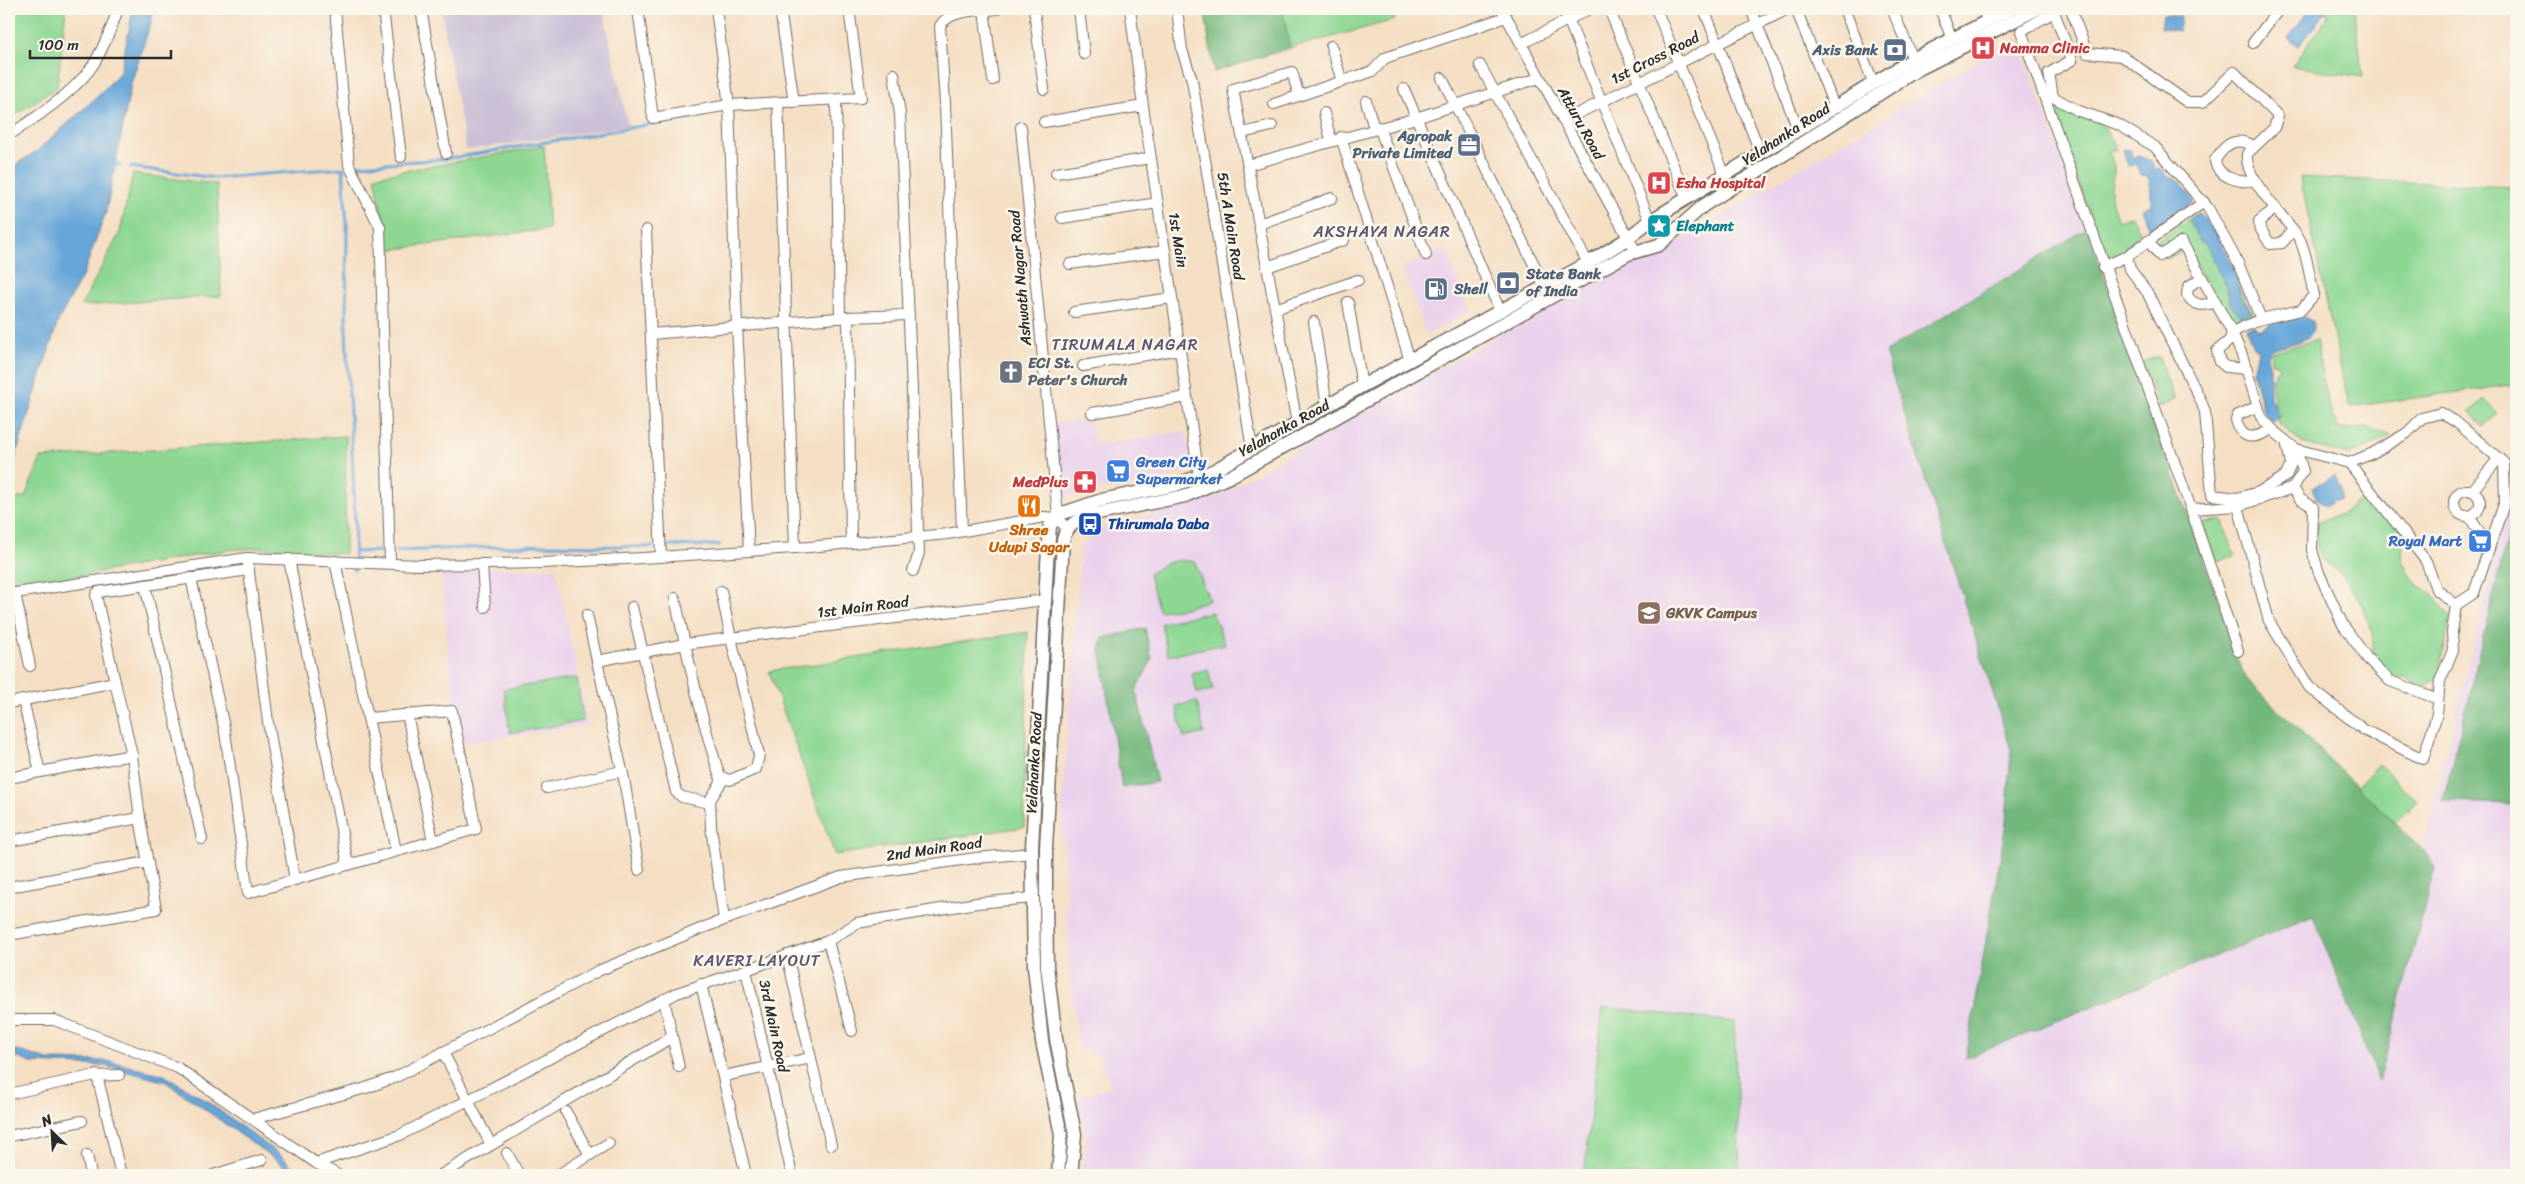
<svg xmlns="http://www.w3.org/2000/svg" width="2525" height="1184" viewBox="0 0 2525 1184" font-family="Sriracha,sans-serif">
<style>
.built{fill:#ead1ec}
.industrial{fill:#cabfd6}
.green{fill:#8dd793;stroke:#5c815f}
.forest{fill:#72b87d;stroke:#4e7254}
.water{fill:#65a5d8;stroke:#486882}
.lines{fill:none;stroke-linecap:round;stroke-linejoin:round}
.stream{stroke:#65a5d8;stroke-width:3}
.minor-casing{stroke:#726a61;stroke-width:12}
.major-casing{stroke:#726a61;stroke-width:15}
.minor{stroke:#fff;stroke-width:10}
.major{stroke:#fff;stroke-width:12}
.labels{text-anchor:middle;stroke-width:5;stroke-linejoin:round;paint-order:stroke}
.health-label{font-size:15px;font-weight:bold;fill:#be3a42;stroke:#fbf7ec;text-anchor:start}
.service-label{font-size:15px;font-weight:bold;fill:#4e5e75;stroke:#fbf7ec;text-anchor:end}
.street-label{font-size:15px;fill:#2b2b2b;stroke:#fbf7ec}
.culture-label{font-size:15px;font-weight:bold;fill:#0d838f;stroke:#fbf7ec;text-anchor:start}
.worship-label{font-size:15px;font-weight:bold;fill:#5b616d;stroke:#fbf7ec;text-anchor:start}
.shop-label{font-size:15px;font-weight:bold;fill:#366cbe;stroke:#fbf7ec;text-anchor:start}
.transit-label{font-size:15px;font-weight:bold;fill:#164399;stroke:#fbf7ec;text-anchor:start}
.food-label{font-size:15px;font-weight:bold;fill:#c56008;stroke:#fbf7ec}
.education-label{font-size:15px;font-weight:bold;fill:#785e54;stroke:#fbf7ec;text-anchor:start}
.neighbourhood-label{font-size:16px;letter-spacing:1px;fill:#5c5570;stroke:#fbf7ec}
</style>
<rect width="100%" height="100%" fill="#fbf7ec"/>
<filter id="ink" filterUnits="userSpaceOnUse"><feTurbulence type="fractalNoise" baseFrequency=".02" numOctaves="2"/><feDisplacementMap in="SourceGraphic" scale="10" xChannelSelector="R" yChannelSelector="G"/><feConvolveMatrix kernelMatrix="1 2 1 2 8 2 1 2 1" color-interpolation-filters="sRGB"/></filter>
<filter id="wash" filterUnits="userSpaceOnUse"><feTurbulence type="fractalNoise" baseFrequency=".0096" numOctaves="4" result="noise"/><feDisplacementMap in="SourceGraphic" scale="20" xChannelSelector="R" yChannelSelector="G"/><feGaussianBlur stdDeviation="1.12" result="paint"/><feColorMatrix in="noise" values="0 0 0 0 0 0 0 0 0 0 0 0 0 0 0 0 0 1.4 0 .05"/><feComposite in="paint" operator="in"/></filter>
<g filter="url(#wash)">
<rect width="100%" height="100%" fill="#f5dfc4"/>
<g class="built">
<path d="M2017,38L2100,263L2245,678L2422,850L2516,474V1175H1081L1087,1148L1077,1097L1111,1087L1102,1059L1079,1048L1071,991L1062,812L1081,548L1095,531L1218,496L1624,263L1658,254Z"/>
<path d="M1445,250L1470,311L1426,335L1403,267Z"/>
<path d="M1090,419L1095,446L1185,431L1192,470L1160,480L1061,496L1053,424Z"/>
<path d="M556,568L588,725L463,743L452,688L441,569Z"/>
</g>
<path class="industrial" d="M441,9H603L628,126L466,150Z"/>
<g class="green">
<path d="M9,9H66L57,87L9,119Z"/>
<path d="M1282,9H1390L1395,20L1290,48Z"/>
<path d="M2326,9H2354L2363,77L2292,66L2328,16Z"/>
<path d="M2048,101L2100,121L2118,150L2109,152C2119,174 2112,170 2111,190C2110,200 2115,211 2118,221L2132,216L2140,232L2131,245L2107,259Z"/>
<path d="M544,146L549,229L388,250L375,176Z"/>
<path d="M133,174L217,184L221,296L81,306L120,232Z"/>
<path d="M2300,177L2516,187V384L2349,407Z"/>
<path d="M2198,213L2255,317L2233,325L2186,249L2166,259L2154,242Z"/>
<path d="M2316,340L2324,388L2337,429L2368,428L2391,436L2349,455L2302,443L2278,423L2275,415L2272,379L2279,366L2271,362V352Z"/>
<path d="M2158,356L2175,400L2159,407L2142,362Z"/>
<path d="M2484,399L2498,413L2484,426L2470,412Z"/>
<path d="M346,436L345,554L258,548L227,550L9,588V500L25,497L41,458Z"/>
<path d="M2365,493L2400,526L2403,541L2402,562L2418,586L2435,596L2450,618L2443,656L2435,681L2425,686L2414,685L2406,678H2399L2384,670L2373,657V632L2358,598L2340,573L2323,561L2318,550L2315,531L2317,522C2339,517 2351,510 2365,493Z"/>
<path d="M2222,520L2235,556L2217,561L2202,523Z"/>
<path d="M1180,560L1195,562L1209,600L1185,608L1159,611L1149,574L1166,563Z"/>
<path d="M1212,612L1225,644L1168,656L1161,623Z"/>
<path d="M1028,632L1024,827L835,855L769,671Z"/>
<path d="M1208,669L1213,690L1197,693L1192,673Z"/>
<path d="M577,678L583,721L510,733L504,689Z"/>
<path d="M1197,701L1204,733L1184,738L1176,706Z"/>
<path d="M2379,764L2417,801L2395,823L2357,787Z"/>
<path d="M1603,1007L1734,1022L1740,1175H1584Z"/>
</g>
<g class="forest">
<path d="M1204,9H1282L1290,48L1214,72Z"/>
<path d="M2087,228L2245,678L2423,850L2435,867L2379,1081L2313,916L1966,1058L2006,823L2011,750L1885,352Z"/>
<path d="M2516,501V804L2443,802Z"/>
<path d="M1145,628L1152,660L1136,690L1157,782L1122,788L1100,649L1103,638Z"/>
</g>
<g class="water">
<path d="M155,9L131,84L106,212L83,275L58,321L9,477V169L38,150L98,96L120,72L133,10Z"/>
<path d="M2310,9L2326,11L2299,46L2288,38Z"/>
<path d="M2163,14L2181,17L2179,31L2161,28Z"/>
<path d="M2123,149L2131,150V157L2138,156L2152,161L2154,170L2159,168L2165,172L2167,177C2178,177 2190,191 2193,202L2190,205L2150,230L2142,209L2152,205C2149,194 2153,186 2147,176L2141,175L2137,164L2128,166Z"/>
<path d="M2199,213L2215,229L2237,275L2240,295L2252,312L2241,316L2230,304L2227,289L2206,244L2199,241L2189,219Z"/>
<path d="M2298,316L2312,321C2319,345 2285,342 2270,350L2267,357L2270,367V397L2277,414L2280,416L2272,422L2263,411L2253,373L2258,350L2253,347L2246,328L2253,325L2259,330L2274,321H2288Z"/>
<path d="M2335,476L2341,490V499L2333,500L2327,506L2317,499L2312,488Z"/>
<path d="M9,1048L48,1060L108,1061L164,1075L204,1099L283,1157L300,1175H291L279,1162L166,1082L105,1066L31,1063L9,1054Z"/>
</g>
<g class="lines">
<g class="stream">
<path d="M115,165H120"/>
<path d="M358,165L446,159L700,116"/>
<path d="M130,167L216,178L343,168L347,226L346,330L355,517L354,571"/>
<path d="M666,546L720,545"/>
<path d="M396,551L544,545L652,547"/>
<path d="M354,552L382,551"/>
</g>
</g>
</g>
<g filter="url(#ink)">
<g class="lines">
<defs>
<g id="minor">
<path d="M335,9L349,165L380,227L390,563"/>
<path d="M383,9L401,157"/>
<path d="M421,9L446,153"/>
<path d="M638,9L653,118L729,105L861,98L849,9"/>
<path d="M716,9L729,105L737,326L749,551"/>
<path d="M780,9L794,102"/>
<path d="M1034,9L1044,89"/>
<path d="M1079,9L1084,54"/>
<path d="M1130,9L1143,106L1199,476"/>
<path d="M1177,9L1182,50L1192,80L1252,449"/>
<path d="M1502,9L1635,250"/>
<path d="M1564,9L1650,221"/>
<path d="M1609,9L1687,199"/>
<path d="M1656,9L1725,175"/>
<path d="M1704,9L1760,152"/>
<path d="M1751,9L1798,129"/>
<path d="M1796,9L1834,106"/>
<path d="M1844,9L1873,82"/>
<path d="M1892,9L1913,59"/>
<path d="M1940,9L1952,39"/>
<path d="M1982,9L1988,20"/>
<path d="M2053,9L2072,60L2049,73L2053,97L2079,111L2119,125L2155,147L2208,208L2238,263L2261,319L2301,310L2314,295C2310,279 2307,252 2299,238C2285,216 2244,180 2247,154L2274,128L2278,116L2234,72L2203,102H2187L2122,56L2087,53L2071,9"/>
<path d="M984,10L993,80"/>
<path d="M2054,12L2021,31L2191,509L2238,651"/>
<path d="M2253,43L2279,9"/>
<path d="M1521,44L1589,9"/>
<path d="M1331,46L1342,81"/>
<path d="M1480,65L1588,263"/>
<path d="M894,74L900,114L919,553L913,571"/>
<path d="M1442,78L1545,287"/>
<path d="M1404,89L1500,311"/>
<path d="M836,100L840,318"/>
<path d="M1366,101L1374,128"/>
<path d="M778,103L795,548"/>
<path d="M1274,104L1373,71L1385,58L1506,17"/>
<path d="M1324,113L1331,140"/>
<path d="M1563,121L1788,9"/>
<path d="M1044,122L1143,106"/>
<path d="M1021,127L1058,516"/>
<path d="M1379,127L1426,255"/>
<path d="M1242,133L1272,126"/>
<path d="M9,135C36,118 78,90 95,62C104,46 112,27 118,9"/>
<path d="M1341,137L1410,361"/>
<path d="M2254,146C2236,136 2226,143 2215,160C2216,176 2242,186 2255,179"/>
<path d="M1248,165L1416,118L1539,78"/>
<path d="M1056,173L1151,158"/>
<path d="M2276,208L2259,221L2260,228L2270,244L2282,243L2293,230"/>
<path d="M1062,218L1158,203"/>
<path d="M1259,224L1332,198"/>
<path d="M646,230L661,557"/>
<path d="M2148,241L2160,256L2182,242L2232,332L2242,355L2261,417L2276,433L2296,449L2303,471L2293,488L2238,506L2191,509"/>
<path d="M2127,256L2130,269L2147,292L2201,401L2205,412L2212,495L2237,498L2259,492L2286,476L2291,464L2286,441"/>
<path d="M1070,264L1165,251"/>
<path d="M1267,267L1344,240"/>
<path d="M2103,267L2127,256L2204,202"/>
<path d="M2202,277L2188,287L2187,295C2194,307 2204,306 2216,302"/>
<path d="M1348,302L1362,386"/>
<path d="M1275,309L1358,280"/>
<path d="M1074,312L1172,298"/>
<path d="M848,317L851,543"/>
<path d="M1314,322L1327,406"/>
<path d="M2232,332L2230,340L2217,351L2220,362L2226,367L2247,369"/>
<path d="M2232,332L2261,319"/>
<path d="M651,334L848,317L909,315"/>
<path d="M1083,366L1180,349"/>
<path d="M2258,406L2238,415L2236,420C2242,442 2255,439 2272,429"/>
<path d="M1092,413L1187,397"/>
<path d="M1297,423L1233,89L1292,72L1299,96"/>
<path d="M2349,463L2426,561L2436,589L2456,605"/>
<path d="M2293,488L2300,499L2313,507L2312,550L2319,573L2343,625L2367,658L2390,681L2438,699"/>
<circle cx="2467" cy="503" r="13"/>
<path d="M2472,491L2499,458"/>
<path d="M2238,506L2269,621L2309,687L2364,730L2423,759L2437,714L2440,681L2453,650L2452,632L2456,605L2474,593L2505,501L2504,463L2456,422L2441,413L2422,418L2407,433L2373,453L2349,463L2296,449"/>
<path d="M2469,516L2489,548"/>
<path d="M962,531L945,104L940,26C949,9 980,11 997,9"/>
<path d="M289,559L348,865"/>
<path d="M335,561L396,851"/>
<path d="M248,564L268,722L295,880"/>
<path d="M482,564L485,607"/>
<path d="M191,578L225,732L248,893L476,829L452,711L368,718"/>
<path d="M145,585L202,839"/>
<path d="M721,591L731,638L1045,600"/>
<path d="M15,593L30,666"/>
<path d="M9,594L247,558L419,565L542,563L643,558L809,547L947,534L1044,517L1055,518L1068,528"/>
<path d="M632,607L676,792L682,797L710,803"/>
<path d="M587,615L597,661L685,644L731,638L759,755L756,769L730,780L720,777C701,718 688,658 675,598"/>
<path d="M597,661L624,779L639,870"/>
<path d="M9,703L115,682L96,595L98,592L249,570"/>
<path d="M407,714L433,841"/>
<path d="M40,772L132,755L115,682"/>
<path d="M9,778L40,772L23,700"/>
<path d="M724,778L710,800L711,827L724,920"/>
<path d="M547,788L622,771"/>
<path d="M9,841L140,818L132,755"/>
<path d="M9,887L148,862"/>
<path d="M9,935L156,909L140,818"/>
<path d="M828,941L852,1031"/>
<path d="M787,955L831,1145"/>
<path d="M701,984L746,1175"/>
<path d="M664,999L679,1067"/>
<path d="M9,1020H54L178,1068L316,1163L338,1175"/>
<path d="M443,1052L491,1145"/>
<path d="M97,1075L121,1175"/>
<path d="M724,1076L811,1058"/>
<path d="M9,1094L91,1076L119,1075"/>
<path d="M566,1112L590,1155"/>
<path d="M253,1119L366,1088L396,1077L598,971L705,927L841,877L976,858L1032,853"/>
<path d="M9,1136L82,1121"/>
<path d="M507,1153L519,1175"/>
<path d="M87,1155L91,1175"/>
<path d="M316,1163L400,1135L677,993L746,970"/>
<path d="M213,1175L262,1160"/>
<path d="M441,1175L672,1037"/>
<path d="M558,1175L609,1143"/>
<path d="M792,1175L746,970L828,941L857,923L977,903L1033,898"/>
</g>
<g id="major">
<path d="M1058,1175L1061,1135L1042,1041L1034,966L1032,848L1047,564L1050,526L1055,518L1063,513L1102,500L1175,485L1213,471L1362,386L1588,263L1622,242L1650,221L1913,59L2011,9"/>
<path d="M1071,1175L1075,1134L1056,1039L1047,966L1046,898V848L1063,540C1067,524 1079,519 1093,515L1185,496L1231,476L1628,254L1659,245L1703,206L1917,70L2037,9"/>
</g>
</defs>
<use href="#minor" class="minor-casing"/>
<use href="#major" class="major-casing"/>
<use href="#minor" class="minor"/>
<use href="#major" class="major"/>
</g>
</g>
<defs>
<symbol id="hospital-square" viewBox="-11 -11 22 22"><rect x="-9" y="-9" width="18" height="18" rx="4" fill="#e0444e" stroke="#fbf7ec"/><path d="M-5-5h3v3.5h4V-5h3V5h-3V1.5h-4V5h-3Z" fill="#fff"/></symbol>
<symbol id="bank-square" viewBox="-11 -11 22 22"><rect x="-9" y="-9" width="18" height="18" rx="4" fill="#5c6f8a" stroke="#fbf7ec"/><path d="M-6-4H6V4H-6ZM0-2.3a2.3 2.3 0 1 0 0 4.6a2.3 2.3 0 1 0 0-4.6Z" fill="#fff"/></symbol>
<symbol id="office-square" viewBox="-11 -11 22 22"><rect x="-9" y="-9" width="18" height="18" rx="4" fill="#5c6f8a" stroke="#fbf7ec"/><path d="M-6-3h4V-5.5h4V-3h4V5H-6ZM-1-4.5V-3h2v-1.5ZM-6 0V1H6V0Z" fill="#fff"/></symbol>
<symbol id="sight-square" viewBox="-11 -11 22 22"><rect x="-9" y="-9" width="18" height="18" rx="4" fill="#0f9aa8" stroke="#fbf7ec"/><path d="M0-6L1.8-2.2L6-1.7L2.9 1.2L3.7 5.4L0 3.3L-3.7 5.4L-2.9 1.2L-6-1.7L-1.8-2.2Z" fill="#fff"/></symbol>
<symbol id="fuel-square" viewBox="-11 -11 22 22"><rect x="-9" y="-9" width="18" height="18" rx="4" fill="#5c6f8a" stroke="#fbf7ec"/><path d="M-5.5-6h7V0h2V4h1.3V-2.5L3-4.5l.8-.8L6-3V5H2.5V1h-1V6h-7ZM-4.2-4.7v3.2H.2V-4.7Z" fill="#fff"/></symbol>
<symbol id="church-square" viewBox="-11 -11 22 22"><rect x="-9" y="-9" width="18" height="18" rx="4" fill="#6b7280" stroke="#fbf7ec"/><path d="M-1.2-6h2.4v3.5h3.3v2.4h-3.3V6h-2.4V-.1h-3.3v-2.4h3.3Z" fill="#fff"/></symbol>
<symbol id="supermarket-square" viewBox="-11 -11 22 22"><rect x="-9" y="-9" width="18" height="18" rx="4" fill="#3f7fe0" stroke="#fbf7ec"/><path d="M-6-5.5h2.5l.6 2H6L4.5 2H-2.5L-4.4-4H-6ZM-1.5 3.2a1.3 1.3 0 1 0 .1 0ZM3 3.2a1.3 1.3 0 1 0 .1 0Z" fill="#fff"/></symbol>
<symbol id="pharmacy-square" viewBox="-11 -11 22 22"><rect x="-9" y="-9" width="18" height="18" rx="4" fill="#e0444e" stroke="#fbf7ec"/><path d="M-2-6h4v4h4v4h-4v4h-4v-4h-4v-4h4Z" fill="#fff"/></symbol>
<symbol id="restaurant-square" viewBox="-11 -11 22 22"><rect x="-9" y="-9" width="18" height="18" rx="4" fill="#e8710a" stroke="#fbf7ec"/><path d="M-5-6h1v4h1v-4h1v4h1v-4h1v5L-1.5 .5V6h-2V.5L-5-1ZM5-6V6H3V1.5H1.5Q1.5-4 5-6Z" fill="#fff"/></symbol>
<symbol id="bus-square" viewBox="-11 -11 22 22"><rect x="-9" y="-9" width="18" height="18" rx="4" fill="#1a4fb4" stroke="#fbf7ec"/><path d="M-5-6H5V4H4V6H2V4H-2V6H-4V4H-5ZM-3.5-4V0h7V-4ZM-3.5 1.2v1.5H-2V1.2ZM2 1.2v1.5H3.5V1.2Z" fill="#fff"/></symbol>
<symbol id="university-square" viewBox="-11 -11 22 22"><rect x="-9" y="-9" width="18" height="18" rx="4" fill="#8d6e63" stroke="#fbf7ec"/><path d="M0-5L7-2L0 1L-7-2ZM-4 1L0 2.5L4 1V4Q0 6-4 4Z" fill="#fff"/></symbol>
</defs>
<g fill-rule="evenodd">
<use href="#hospital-square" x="1969" y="34" width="28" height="28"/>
<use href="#bank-square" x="1881" y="36" width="28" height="28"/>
<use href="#office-square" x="1455" y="131" width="28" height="28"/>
<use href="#hospital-square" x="1645" y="169" width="28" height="28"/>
<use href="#sight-square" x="1645" y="212" width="28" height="28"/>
<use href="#bank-square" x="1494" y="269" width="28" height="28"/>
<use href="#fuel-square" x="1422" y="275" width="28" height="28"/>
<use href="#church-square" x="997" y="358" width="28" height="28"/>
<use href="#supermarket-square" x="1104" y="457" width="28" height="28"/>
<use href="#pharmacy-square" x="1071" y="468" width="28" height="28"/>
<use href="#restaurant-square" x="1015" y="492" width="28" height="28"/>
<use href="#bus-square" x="1076" y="510" width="28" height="28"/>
<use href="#supermarket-square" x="2466" y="527" width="28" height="28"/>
<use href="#university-square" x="1635" y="599" width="28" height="28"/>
</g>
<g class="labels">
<g class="health-label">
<text x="2000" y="53">Namma Clinic</text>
<text x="1676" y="188">Esha Hospital</text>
<text x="1068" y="487" text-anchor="end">MedPlus</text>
</g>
<g class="service-label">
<text x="1878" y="55">Axis Bank</text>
<text x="1452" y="141">Agropak<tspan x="1452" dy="17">Private Limited</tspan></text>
<text x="1526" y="279" text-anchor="start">State Bank<tspan x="1526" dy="17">of India</tspan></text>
<text x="1454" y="294" text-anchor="start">Shell</text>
</g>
<g class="street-label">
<text transform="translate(1655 58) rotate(-27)" y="5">1st Cross Road</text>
<text transform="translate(1581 123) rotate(61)" y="5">Atturu Road</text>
<text transform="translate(1786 134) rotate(-33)" y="5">Yelahanka Road</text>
<text transform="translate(1231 226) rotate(81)" y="5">5th A Main Road</text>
<text transform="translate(1178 240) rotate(81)" y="5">1st Main</text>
<text transform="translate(1020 278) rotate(-95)" y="5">Ashwath Nagar Road</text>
<text transform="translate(1284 428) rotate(-29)" y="5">Yelahanka Road</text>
<text transform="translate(863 607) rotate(-7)" y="5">1st Main Road</text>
<text transform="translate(1034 763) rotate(-87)" y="5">Yelahanka Road</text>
<text transform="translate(934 849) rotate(-8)" y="5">2nd Main Road</text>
<text transform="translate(774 1026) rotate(78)" y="5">3rd Main Road</text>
</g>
<g class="culture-label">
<text x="1676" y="231">Elephant</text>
</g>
<g class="worship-label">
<text x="1028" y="368">ECI St.<tspan x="1028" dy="17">Peter's Church</tspan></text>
</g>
<g class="shop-label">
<text x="1136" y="467">Green City<tspan x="1136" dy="17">Supermarket</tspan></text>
<text x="2462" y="546" text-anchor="end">Royal Mart</text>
</g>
<g class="transit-label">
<text x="1108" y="529">Thirumala Daba</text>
</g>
<g class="food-label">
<text x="1029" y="535">Shree<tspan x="1029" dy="17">Udupi Sagar</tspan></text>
</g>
<g class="education-label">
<text x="1666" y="618">GKVK Campus</text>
</g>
<g class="neighbourhood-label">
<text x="1382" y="237">AKSHAYA NAGAR</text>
<text x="1125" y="350">TIRUMALA NAGAR</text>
<text x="757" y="966">KAVERI LAYOUT</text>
</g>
</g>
<rect width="2525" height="1184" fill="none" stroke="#fbf7ec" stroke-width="30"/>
<g transform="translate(52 1132) rotate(335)" stroke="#fbf7ec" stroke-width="4" paint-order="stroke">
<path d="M0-4L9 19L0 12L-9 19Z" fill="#2b2b2b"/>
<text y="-8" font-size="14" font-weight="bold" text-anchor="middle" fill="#2b2b2b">N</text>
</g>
<path d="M30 50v8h141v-8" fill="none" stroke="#2b2b2b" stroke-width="2.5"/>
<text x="38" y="50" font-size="15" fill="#2b2b2b" stroke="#fbf7ec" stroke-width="4" paint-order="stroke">100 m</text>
</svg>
